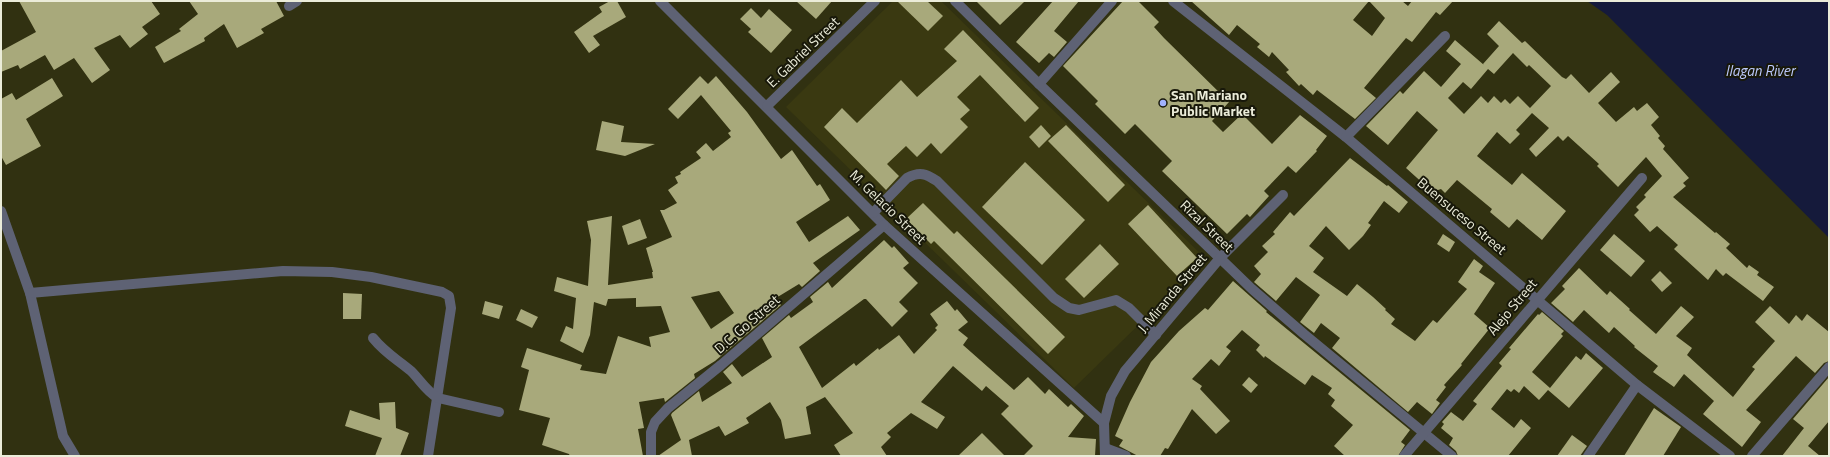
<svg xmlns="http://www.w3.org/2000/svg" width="1830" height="457" viewBox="0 0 1830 457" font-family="'Titillium Web',sans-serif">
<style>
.built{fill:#3a3911}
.water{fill:#151a3b}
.building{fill:#a8a97b;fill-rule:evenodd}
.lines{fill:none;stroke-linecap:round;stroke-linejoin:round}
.minor{stroke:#5e6274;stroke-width:10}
.poi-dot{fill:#a1b2fd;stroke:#18180a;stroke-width:1.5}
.labels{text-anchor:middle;stroke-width:4;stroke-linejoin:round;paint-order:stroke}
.street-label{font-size:14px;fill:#ebecd9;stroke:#18180a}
.poi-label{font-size:14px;font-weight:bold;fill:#ebecd9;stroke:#18180a;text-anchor:start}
.water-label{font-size:15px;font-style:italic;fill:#bdcafe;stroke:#18180a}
</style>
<rect width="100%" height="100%" fill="#313111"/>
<path class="built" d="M893,1H941L1206,259L1074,388L786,107Z"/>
<path class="water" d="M1587,1H1829V238L1607,15Z"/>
<g class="building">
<path d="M19,1H151L160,14L142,27L148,34L130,48L120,35L94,48L110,70L92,83L74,58L54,70L45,55L20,69L18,65L1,72V51L36,32Z"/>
<path d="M189,1H276L284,16L261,29L264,33L237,48L224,24L204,38L205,41L164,63L155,47L181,31L179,29L198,14Z"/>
<path d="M610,1H617L626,17L593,36L600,45L589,53L574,32L602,12L599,7Z"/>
<path d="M796,1H832L816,19Z"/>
<path d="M897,1H927L943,16L928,31Z"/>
<path d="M976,1H1025L1000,25Z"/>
<path d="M1053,1H1079L1054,31L1067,42L1054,57L1049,53L1039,63L1016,42Z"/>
<path d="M1123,1H1138L1159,22L1154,27L1164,38L1229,102L1212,121L1223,132L1242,114L1272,144L1300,115L1327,136L1316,150L1317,151L1296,173L1288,166L1264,191L1269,196L1250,217L1247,214L1227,234L1162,171L1172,161L1135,124L1125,134L1095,104L1098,101L1063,66Z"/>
<path d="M1191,1H1402L1408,6L1412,1H1453L1440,15L1436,12L1412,42L1406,38L1364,88L1376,98L1355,119L1317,90L1313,95L1301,84L1299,86L1286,72L1289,70L1272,52L1269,57L1257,47L1260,44L1237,25L1229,35ZM1369,1L1385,18L1372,36L1353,20Z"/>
<path d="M751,8L761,18L769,9L792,30L771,53L748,32L751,29L740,19Z"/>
<path d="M1499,21L1522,43L1525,41L1562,77L1566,79L1571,74L1589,93L1611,72L1620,82L1598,103L1616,122L1634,107L1637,111L1647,103L1659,117L1651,125L1660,136L1658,138L1665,146L1663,149L1689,178L1683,183L1686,186L1673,197L1715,233L1716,232L1730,244L1726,248L1747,268L1749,265L1759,272L1757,275L1774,287L1763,301L1726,273L1723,276L1716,269L1708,280L1674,249L1678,245L1657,226L1650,232L1634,215L1639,210L1636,207L1646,197L1644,195L1662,176L1646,157L1618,187L1597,166L1599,164L1568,136L1563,141L1558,136L1536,157L1529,149L1549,128L1532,113L1516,130L1520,134L1510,144L1497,132L1477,156L1512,185L1522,173L1566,211L1542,240L1517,219L1509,228L1490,212L1492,209L1457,180L1445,193L1441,189L1435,191L1427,185L1426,186L1406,168L1438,130L1417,111L1388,145L1366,126L1400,91L1403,94L1424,71L1441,87L1461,64L1446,51L1455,40L1484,65L1483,64L1499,46L1487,34ZM1513,53L1527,67L1529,65L1551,86L1530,108L1518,96L1510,104L1505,99L1501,103L1494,96L1488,103L1481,96L1464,114L1448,98L1463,82L1471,89L1488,69L1494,74Z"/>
<path d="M963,30L1039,108L1025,122L980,75L957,97L970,110L960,119L968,127L941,154L931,143L917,157L906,146L887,164L899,176L886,190L824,127L842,108L857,123L901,80L917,97L957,61L944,49Z"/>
<path d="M700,76L708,84L716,76L747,112L781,159L792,150L817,186L820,184L830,200L796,222L809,242L848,216L860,230L813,263L820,271L802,287L799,284L776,298L781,305L715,361L694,374L695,378L665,402L664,398L639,402L644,428L638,429L643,456H570L569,454L542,445L550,418L519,410L529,370L521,367L527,348L582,365L580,370L606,374L618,336L651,347L649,337L670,332L661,306L636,307V298L608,299L606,306L594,302L590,335L583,353L560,341L566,326L573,329L576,298L554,291L557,277L588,286L591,240L587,221L612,216L608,285L653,278L652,272H653L646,248L672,237L660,210H664L677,203L668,190L678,183L675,177L681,174L680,172L701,158L696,152L706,143L713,151L731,137L728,133L731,131L701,95L678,119L668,109ZM719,291L734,313L711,329L691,297Z"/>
<path d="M52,78L63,96L26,119L41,146L6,165L1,156V99L12,93L16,100Z"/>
<path d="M602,121L624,126L621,142L655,144L625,156L596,150Z"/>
<path d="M1041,125L1051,136L1039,148L1029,137Z"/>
<path d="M1066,125L1125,185L1108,202L1048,141Z"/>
<path d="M1350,158L1387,186L1388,185L1408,202L1399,213L1384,201L1368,223L1371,225L1363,236L1349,250L1326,226L1309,246L1324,258L1313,272L1347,296L1357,284L1373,297L1386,309L1385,310L1395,319L1391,324L1415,341L1433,320L1437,323L1467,289L1458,282L1474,259L1483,266L1479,272L1495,283L1474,314L1490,328L1461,364L1462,365L1444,385L1446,387L1436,400L1440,403L1432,414L1417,402L1408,412L1332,348L1340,338L1321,323L1314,333L1300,322L1320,295L1296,277L1276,301L1254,282L1261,274L1254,266L1268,252L1262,246L1275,234L1273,232L1290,212L1294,216Z"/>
<path d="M1025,162L1085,220L1042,265L982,207Z"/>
<path d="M923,203L954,234L957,231L1065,337L1048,354L934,241L931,244L906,219Z"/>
<path d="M1148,205L1197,258L1177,276L1128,224Z"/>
<path d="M640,219L647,238L628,245L622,226Z"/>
<path d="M1443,234L1455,242L1449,252L1437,244Z"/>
<path d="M1614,234L1645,261L1631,277L1600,250Z"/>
<path d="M884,240L892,248L894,246L909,263L903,268L918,283L899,302L908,311L892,327L866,299H864L799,347L822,388L854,363L856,366L878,348L879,350L899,335L914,354L937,330L935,328L938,325L930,314L947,301L955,311L957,309L968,322L958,330L968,338L963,345L1014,390L1028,377L1045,394L1049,389L1068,407L1071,404L1084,416L1068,437L1096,439L1095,456H1023L1033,446L1001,414L1009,406L986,386L982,391L953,366L921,402L945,417L937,429L911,413L887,433L891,437L881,447L887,456H841L834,445L853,433L825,397L806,407L811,434L785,439L781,420L770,402L746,418L749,423L725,436L719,426L689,440L692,456H658L681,440L671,415L672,413L699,391L702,402L732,383L723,372L732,364L742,377L772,357L762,338L789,315L791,318L813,302L810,297L828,282L832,288Z"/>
<path d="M1100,244L1119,264L1084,298L1065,279Z"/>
<path d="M1579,268L1607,295L1610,291L1630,309L1629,310L1656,334L1681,306L1694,317L1676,336L1692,348L1687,355L1733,397L1755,369L1752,367L1775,341L1755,322L1770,306L1789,324L1796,315L1802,321L1807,314L1829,332V361L1824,363L1815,373L1796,356L1746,410L1761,422L1742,447L1703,414L1714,401L1684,374L1674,387L1653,372L1658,366L1634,347L1635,346L1614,327L1609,333L1584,310L1573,322L1551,303L1565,289L1562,286Z"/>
<path d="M1660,271L1672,283L1662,292L1651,280Z"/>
<path d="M1233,281L1267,311L1266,312L1410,430L1401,442L1405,445L1398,456H1345L1334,446L1353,425L1331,406L1335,400L1328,394L1332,388L1312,375L1305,385L1265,356L1264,358L1256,350L1260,345L1242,330L1226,347L1231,351L1219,366L1211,359L1192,379L1202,386L1200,389L1230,421L1216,434L1192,409L1168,449L1165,448L1160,456H1138L1119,446L1123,440L1115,436L1130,402L1151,362L1179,331L1205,308L1208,310Z"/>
<path d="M343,293L362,294L361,319H343Z"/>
<path d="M485,301L503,306L499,319L482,314Z"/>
<path d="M521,309L538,317L532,328L516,320Z"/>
<path d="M1542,312L1564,331L1561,334L1563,336L1532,372L1550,388L1576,356L1581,360L1586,353L1603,368L1569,408L1548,390L1539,400L1524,386L1519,393L1514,389L1511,392L1507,389L1491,409L1514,428L1521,419L1531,428L1508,456H1458L1456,451L1449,445L1453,438L1441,428L1444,424L1442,422L1451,412L1463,421L1477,404L1473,401L1502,366L1499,363L1511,349L1509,348L1538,314L1539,315Z"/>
<path d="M1249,377L1258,385L1251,393L1242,385Z"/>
<path d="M1829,377V421L1808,446L1820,456H1782L1804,428L1793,419Z"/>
<path d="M395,402L396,428L409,433L400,456H375L382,438L345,426L350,410L380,420L379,403Z"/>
<path d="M1654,408L1681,427L1663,456H1624Z"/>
<path d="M982,433L1005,456H958Z"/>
<path d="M1572,435L1587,446L1580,456H1557Z"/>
</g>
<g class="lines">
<g class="minor">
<path d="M660,1L884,225L1104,423"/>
<path d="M955,1L1039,84L1252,289L1304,334L1452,456"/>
<path d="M1173,1L1346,137L1637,385L1730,456"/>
<path d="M289,6L297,1"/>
<path d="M1039,84L1112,1"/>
<path d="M767,106L875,1"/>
<path d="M1346,137L1445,36"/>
<path d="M1,211L30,293L63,436L75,456"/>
<path d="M873,213L907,178C920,171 926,174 937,181L1054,298L1069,308L1079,310L1116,300L1129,308L1156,335"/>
<path d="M30,293L283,271L332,272L371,277L442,292L449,296L451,308L428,456"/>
<path d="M373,338C386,354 397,359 411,371C421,381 426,391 438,398L499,412"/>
<path d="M1105,448L1126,456"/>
<path d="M651,456V432L655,422L668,408L721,365L884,225"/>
<path d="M1105,456L1104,423L1111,396L1125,371L1220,258L1283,195"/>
<path d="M1404,456L1642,178"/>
<path d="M1588,456L1637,385"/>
<path d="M1752,456L1829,367"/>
</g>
</g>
<circle class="poi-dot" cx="1163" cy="103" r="4"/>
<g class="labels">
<g class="street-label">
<text transform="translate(803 52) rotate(-44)" y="5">E. Gabriel Street</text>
<text transform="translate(888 207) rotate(44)" y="5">M. Gelacio Street</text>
<text transform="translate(1462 216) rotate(40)" y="5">Buensuceso Street</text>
<text transform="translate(1207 226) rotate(44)" y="5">Rizal Street</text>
<text transform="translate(1172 293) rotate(-50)" y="5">J. Miranda Street</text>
<text transform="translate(1512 307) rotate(-50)" y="5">Alejo Street</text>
<text transform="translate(747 324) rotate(-41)" y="5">D.C. Go Street</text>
</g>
<g class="poi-label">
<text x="1171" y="100">San Mariano<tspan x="1171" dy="16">Public Market</tspan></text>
</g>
<g class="water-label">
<text x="1760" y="76">Ilagan River</text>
</g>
</g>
<rect width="1830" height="457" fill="none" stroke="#ebecd9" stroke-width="4"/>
</svg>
